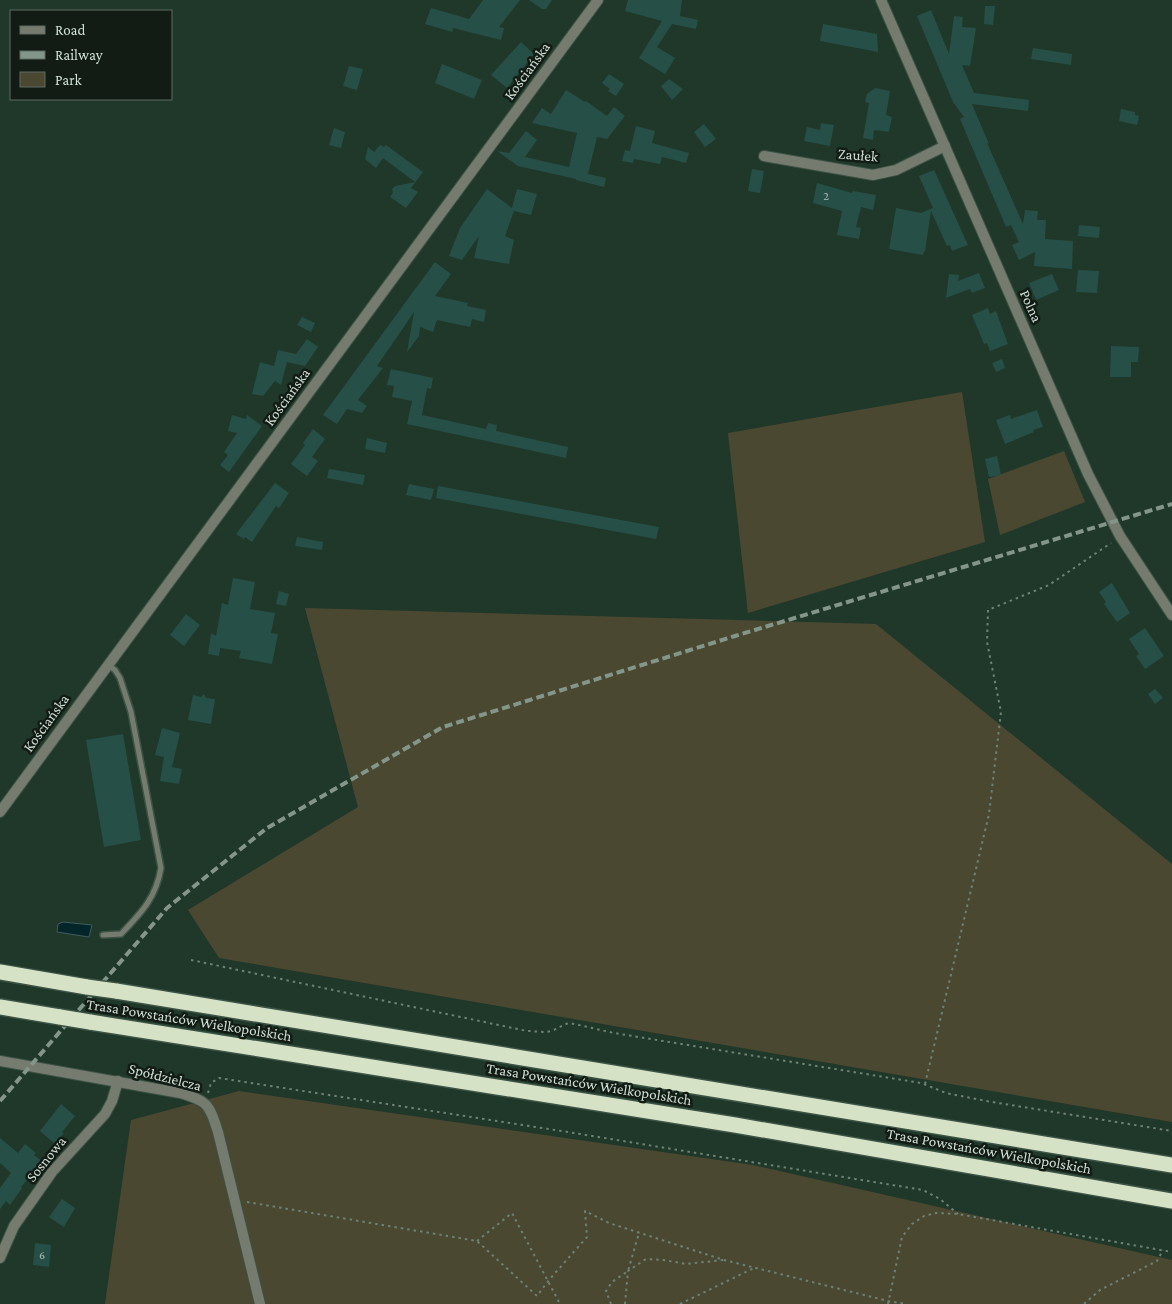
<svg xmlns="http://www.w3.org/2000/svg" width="1172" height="1304" viewBox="0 0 1172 1304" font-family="'Crimson Pro',serif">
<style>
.green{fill:#4b4832}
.water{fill:#04252a;stroke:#415d5d}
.building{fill:#264f48}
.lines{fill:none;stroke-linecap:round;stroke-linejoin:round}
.service-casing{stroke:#3c5345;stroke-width:8}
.minor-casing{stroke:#3c5345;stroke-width:12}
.tertiary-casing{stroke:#3c5345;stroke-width:12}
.motorway-casing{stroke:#3c5345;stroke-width:18}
.path{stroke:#6d8174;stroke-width:2;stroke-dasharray:2.5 4;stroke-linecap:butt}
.service{stroke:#767b70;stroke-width:5}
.minor{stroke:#767b70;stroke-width:10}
.tertiary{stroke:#767b70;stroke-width:10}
.motorway{stroke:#d5e2c6;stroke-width:15}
.rail{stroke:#839689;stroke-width:4;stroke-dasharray:8 4;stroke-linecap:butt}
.motorway-bridge-casing{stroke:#3c5345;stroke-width:18;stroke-linecap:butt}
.motorway-bridge{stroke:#d5e2c6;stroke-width:15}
.labels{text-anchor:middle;stroke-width:5;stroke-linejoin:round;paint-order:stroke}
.number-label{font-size:12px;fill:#a6bbb2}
.street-label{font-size:15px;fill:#d0dfd5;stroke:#121c15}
</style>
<rect width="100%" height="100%" fill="#203829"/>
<g class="green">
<path d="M962,392L985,542L748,613L728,433Z"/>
<path d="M1064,451L1085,502L1000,535L988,479Z"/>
<path d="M305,608L876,624L1172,864V1122L219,958L188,910L358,807Z"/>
<path d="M239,1091L753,1165L1172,1260V1304H105L131,1120Z"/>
</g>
<path class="water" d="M63,922L92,925L89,937L57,932L58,924Z"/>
<g class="building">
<path d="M483,0H520L499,27L504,28L501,40L453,28L452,32L425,24L431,8L469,19Z"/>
<path d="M529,0H552L546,9H542Z"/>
<path d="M628,0H682L680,16L698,20L696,29L672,24L657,47L675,58L665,74L639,58L662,21L625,11Z"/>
<path d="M985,6H995L993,25L984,24Z"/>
<path d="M931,10L949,54L954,16L963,17L962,27L976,28L970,66L962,65L974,93L1029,100L1028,111L972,104L989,144L987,143L1023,224L1025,210L1038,211L1037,220H1046L1045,239L1073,241L1072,269L1034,266L1035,252L1019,260L1012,245L1019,242L1011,225L1006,227L960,119L964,117L953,102L917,16Z"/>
<path d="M823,24L877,34L878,52L820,41Z"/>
<path d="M521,42L534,54L507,88L491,75Z"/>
<path d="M1033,48L1072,54L1071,65L1031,59Z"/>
<path d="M442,64L482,80L474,99L435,83Z"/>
<path d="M349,66L363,69L357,90L343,86Z"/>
<path d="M609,74L624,84L616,96L608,91L610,89L602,83Z"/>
<path d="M669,79L683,89L672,100L661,86Z"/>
<path d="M875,88L890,91L886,115L892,117L889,132L874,130L873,140L863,138L869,103L865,102L867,94Z"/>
<path d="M566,90L585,102L586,101L607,116L614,107L625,116L607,139L597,137L588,174L606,178L604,187L576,180V179L518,166L497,151L509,153L526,131L537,140L525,157L569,167L577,133L532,123L542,108L551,114Z"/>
<path d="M1121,109L1135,112V115L1139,116L1137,125L1119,121Z"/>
<path d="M821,123L834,125L830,146L804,141L807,127L820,130Z"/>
<path d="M704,124L716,139L705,147L694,132Z"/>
<path d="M636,126L655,131L652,143L689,153L686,163L662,157L660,164L634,159L633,163L622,161L625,150L630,151Z"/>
<path d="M334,128L345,132L341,148L329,145Z"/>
<path d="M380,145L384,147L386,145L423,172L411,188L418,192L406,208L390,197L393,193L392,189L395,186L415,182L383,158L376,168L365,159L368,147L374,152Z"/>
<path d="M752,169L764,171L760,193L748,191Z"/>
<path d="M934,170L968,245L952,251L950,245L947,246L931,211L925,251H924L923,255L889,249L896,208L921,213L933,208L919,176Z"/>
<path d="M817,183L852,193L853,191L876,195L873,210L861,207L856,227L861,228L859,239L837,235L842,211L813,203Z"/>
<path d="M487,189L512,208L517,189L537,194L531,215L514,211L505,236L514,240L509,264L474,258L479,236L462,260L449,256L460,228Z"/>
<path d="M1079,225L1100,227L1099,238L1078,236Z"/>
<path d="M435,262L451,274L435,296L468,303L467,306L486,310L484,322L472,319L470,327L437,320L433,332L420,327L419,336L407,352L414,312L377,366L383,368L358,400L367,406L362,413L347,409L337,424L323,415Z"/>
<path d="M1078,270L1099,271L1097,293L1076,292Z"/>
<path d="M979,273L985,288L972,293L970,289L946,298L949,274L959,275L958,281Z"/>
<path d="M1052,274L1059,290L1036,300L1029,283Z"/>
<path d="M988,308L990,314L996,311L1008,344L990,351L987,343L984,344L972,315Z"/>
<path d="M302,317L315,323L311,332L297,325Z"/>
<path d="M307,339L318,347L305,366L287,362L281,385L275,381L263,396L252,394L260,362L274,366L278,350L296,354Z"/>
<path d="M1111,346L1139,347L1138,362H1131V377H1110Z"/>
<path d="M1002,359L1005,368L996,372L992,363Z"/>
<path d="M391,369L433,378L431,389L427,388L422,415L486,429L488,423L497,425L496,431L568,447L566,458L407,424L412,401L392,397L394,386L387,385Z"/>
<path d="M1037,410L1043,427L1033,430L1034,432L1005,444L996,420L1010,415L1011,419Z"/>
<path d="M232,415L246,419L247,415L262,426L229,472L220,465L228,455L224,452L237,433L228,431Z"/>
<path d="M313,429L325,439L312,457L318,461L307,476L291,464L305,445L303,443Z"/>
<path d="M367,438L387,443L385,453L365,449Z"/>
<path d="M997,456L1001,475L989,477L985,459Z"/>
<path d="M329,469L365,475L363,485L327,478Z"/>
<path d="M275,483L289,493L279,508L276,506L252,542L245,537L244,539L236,534Z"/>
<path d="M409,484L434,489L431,500L406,495Z"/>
<path d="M438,486L659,527L656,539L436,498Z"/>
<path d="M297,537L323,542L322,550L295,546Z"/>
<path d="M233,578L255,582L250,609L275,613L271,633L278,634L272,664L239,658L241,651L220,648L219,656L208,654L211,633L216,636L222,603L228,605Z"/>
<path d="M1112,583L1130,613L1117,622L1104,604L1106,602L1099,592Z"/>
<path d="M279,591L289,594L286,606L276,604Z"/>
<path d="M186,614L200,625L184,646L170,635Z"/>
<path d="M1145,628L1164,656L1145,669L1136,656L1139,654L1129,639Z"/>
<path d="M1155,689L1163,698L1155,704L1148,694Z"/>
<path d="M204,694L206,698L215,699L211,724L188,720L193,695L201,697Z"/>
<path d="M162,728L180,733L172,767L182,769L179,784L160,781L164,757L155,755Z"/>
<path d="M123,734L141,840L104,847L86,740Z"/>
<path d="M61,1104L75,1116L62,1132L64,1133L55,1144L40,1131Z"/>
<path d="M0,1138L18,1153L25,1144L36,1153L34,1155L43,1162L21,1187L22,1188L10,1205L6,1201L0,1209V1188L11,1173L0,1163Z"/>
<path d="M62,1199L75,1208L64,1227L49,1217Z"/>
<path d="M35,1243L51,1245L49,1267L33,1265Z"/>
</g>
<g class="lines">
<defs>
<path id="service" d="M103,935L121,934C141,913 156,898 161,868L131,712L120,678L115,670L108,665"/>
<g id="minor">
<path d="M764,156L873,175L896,170L945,146"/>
<path d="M0,1061L180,1093C208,1101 209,1104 218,1132L260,1304"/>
<path d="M0,1258L14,1226L52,1172L105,1114L112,1101L118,1081"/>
</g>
<g id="tertiary">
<path d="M881,0L1088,474L1120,536L1172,615"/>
<path d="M0,812L598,0"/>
</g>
<g id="motorway">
<path d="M0,972L87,987"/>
<path d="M116,991L1172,1165"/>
<path d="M0,1007L60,1017"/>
<path d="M90,1022L735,1125L1172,1201"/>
</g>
</defs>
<use href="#service" class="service-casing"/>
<use href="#minor" class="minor-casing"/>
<use href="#tertiary" class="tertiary-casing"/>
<use href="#motorway" class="motorway-casing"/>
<g class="path">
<path d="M191,960L527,1031C535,1031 543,1033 551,1031C558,1029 563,1024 570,1023L614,1033L921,1083L946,1093L986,1101L1172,1131"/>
<path d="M925,1084L989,814L1001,712L987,642L988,610L1049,585L1111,543"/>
<path d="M208,1093L211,1083L219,1078L568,1132L923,1190L940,1199L958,1214"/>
<path d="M247,1202L477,1241L537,1296L549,1280L587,1237L585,1211L609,1223L724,1260L888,1301L906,1304"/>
<path d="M477,1241L512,1213L560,1304"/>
<path d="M611,1304L606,1291L612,1282L628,1271L639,1233"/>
<path d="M625,1304L628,1271L646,1259L664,1260L686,1264L723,1260"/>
<path d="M680,1304L754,1268"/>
<path d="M888,1304L902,1237L912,1224L924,1216L936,1213L958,1214L1172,1252"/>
<path d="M1084,1304L1100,1290L1157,1261L1163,1250"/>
</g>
<use href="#service" class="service"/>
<use href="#minor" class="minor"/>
<use href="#tertiary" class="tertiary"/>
<use href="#motorway" class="motorway"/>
<path class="rail" d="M0,1101L167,908L267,828L443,727L735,636L1172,504"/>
<defs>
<g id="motorway-bridge">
<path d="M87,987L116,991"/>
<path d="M60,1017L90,1022"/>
</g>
</defs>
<use href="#motorway-bridge" class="motorway-bridge-casing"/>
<use href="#motorway-bridge" class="motorway-bridge"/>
</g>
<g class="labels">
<g class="number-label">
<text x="826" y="200">2</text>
<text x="42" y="1259">6</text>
</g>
<g class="street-label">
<text transform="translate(527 71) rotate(-54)" y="5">Kościańska</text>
<text transform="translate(858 155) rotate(5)" y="5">Zaułek</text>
<text transform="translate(1031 306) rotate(66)" y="5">Polna</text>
<text transform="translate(287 397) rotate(-54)" y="5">Kościańska</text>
<text transform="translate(46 723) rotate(-54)" y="5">Kościańska</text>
<text transform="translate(189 1020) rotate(9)" y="5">Trasa Powstańców Wielkopolskich</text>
<text transform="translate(165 1077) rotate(14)" y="5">Spółdzielcza</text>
<text transform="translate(589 1084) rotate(9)" y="5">Trasa Powstańców Wielkopolskich</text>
<text transform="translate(989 1151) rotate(10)" y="5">Trasa Powstańców Wielkopolskich</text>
<text transform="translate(46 1159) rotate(-51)" y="5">Sosnowa</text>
</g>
</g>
<rect x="10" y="10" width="162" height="90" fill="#121c15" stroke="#5e6a62"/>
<rect x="20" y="26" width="25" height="8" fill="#767b70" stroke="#5e6a62"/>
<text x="55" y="35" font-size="15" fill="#d0dfd5">Road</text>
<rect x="20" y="51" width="25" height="8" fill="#839689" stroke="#5e6a62"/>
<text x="55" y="60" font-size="15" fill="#d0dfd5">Railway</text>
<rect x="20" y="72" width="25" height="15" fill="#4b4832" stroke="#5e6a62"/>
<text x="55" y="85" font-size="15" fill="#d0dfd5">Park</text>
</svg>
